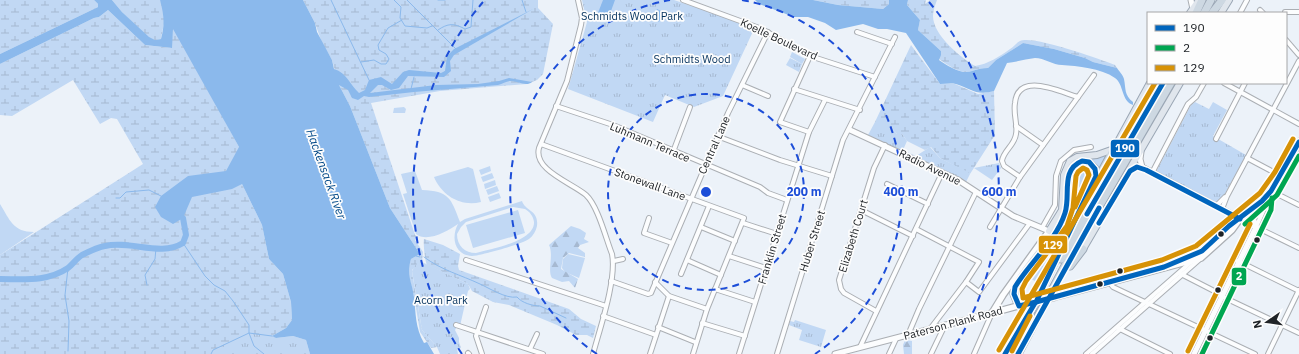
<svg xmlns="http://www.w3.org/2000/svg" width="1299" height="354" viewBox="0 0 1299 354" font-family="'IBM Plex Sans',sans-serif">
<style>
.grass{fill:#c1d8f4;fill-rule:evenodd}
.forest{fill:url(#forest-firs)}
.wetland{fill:url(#wetland-marsh)}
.park{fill:url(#park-tufts)}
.water{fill:#8bb9ec}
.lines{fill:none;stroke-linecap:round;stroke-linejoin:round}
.stream{stroke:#8bb9ec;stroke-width:1}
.river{stroke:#8bb9ec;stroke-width:6}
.minor-casing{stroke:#abafb4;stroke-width:6}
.tertiary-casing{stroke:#abafb4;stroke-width:7}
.secondary-casing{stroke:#abafb4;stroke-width:8}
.primary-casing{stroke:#9ba7b5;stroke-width:8}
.motorway-casing{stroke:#9ba7b5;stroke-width:9}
.minor{stroke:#fcfdfe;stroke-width:4}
.tertiary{stroke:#fcfdfe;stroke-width:5}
.secondary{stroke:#fcfdfe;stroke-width:5.5}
.primary{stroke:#e0e6ed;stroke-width:6}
.motorway{stroke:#cdd8e2;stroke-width:7}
.secondary-bridge-casing{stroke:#abafb4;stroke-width:8;stroke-linecap:butt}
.secondary-bridge{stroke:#fcfdfe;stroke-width:5.5}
.bus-1-casing{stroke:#fdfdfd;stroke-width:8}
.bus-2-casing{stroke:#fdfdfd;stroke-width:8}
.bus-3-casing{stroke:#fdfdfd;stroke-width:8}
.bus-1{stroke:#0065bd;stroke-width:5}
.bus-2{stroke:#00a651;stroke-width:5}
.bus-3{stroke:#d79206;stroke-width:5}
.ring{fill:none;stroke:#1d4ed8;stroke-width:2;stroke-dasharray:7 5}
.bus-dot{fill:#202428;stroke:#fdfdfd;stroke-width:1.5}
.labels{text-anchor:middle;stroke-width:3.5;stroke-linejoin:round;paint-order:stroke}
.park-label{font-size:11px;fill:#03315d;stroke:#fdfdfd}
.street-label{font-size:11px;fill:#202428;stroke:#fdfdfd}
.water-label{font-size:12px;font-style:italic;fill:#014887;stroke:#fdfdfd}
.centre{fill:#1d4ed8;stroke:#fdfdfd;stroke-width:2}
.ring-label{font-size:12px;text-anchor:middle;font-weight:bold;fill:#1d4ed8;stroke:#fdfdfd;stroke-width:3.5;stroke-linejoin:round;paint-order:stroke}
.line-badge{stroke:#fdfdfd;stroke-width:1.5}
.badge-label{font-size:11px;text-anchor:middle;font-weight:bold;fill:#fff}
</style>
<defs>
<pattern id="forest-firs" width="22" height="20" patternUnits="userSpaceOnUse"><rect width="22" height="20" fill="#c1d8f4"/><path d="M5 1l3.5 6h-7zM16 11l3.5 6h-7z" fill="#a6b9d1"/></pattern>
<pattern id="wetland-marsh" width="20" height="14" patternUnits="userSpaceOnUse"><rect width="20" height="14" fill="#c1d8f4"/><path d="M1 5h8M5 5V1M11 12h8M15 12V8" fill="none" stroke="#a6b9d1"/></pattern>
<pattern id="park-tufts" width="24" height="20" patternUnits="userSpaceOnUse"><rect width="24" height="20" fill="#c1d8f4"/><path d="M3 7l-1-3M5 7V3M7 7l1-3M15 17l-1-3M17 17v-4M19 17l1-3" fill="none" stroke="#a6b9d1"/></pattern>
</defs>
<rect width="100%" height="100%" fill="#ecf2f9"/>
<g class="grass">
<path d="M792,52L805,59L802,64L790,57Z"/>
<path d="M404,107L406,109L405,113H393L394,108Z"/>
<path d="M1107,154L1108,155L1095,182L1086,159Z"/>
<path d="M490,166L491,171L481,175L479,170Z"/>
<path d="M468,167L473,169L481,202C461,207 442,196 434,177Z"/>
<path d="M415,171L422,190C449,191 451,198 460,222L465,219L522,201C525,211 539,210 537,226C536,231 533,236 529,239C522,244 480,256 472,256C454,255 451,237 458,224C448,231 427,243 416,234L403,194L407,193L401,174ZM513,207L525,209C530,212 533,216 534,222C535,241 491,249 476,253C465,253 457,246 457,234L461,227L466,222Z"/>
<path d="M492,173L494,178L483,182L481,177Z"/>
<path d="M495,180L496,185L485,189L484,184Z"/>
<path d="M497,186L499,191L488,195L486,190Z"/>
<path d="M499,193L501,198L490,202L488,197Z"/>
<path d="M0,204C10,220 13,232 34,232L0,255Z"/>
<path d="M518,210L525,233L473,248L466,225Z"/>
<path d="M568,254L585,258L579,278L565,272L562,268L563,259Z"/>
</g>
<g class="forest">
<path d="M1084,163L1094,172L1035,297L1032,298L1031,292L1035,281L1025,276L1050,242L1070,185L1074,167Z"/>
<path d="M571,226L580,229L586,233L584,239L589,242L580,245L578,248L585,253V257L569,253L563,258L561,269L578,279L575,288L569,281L562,282L552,278C547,271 554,255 549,245Z"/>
<path d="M905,340L912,341V354H904L903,345Z"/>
</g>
<g class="wetland">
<path d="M0,0H94L98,4V7L0,54Z"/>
<path d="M112,0H160L239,147L242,184L262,225L269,259L283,274L291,302L292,320L286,328L272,336L310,354H0V255L143,164L117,119L111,118L100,124L73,80L12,116L0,115V64L94,18L99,17L108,10L145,45L171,48L173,28L165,18L161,39L155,40L149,38L122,12Z"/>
<path d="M303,0H538V8L553,24L543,74L537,80L527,84L440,91L371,103L415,235L418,238L415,240L423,252L422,262L412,270L413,278L422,330L437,347L431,348L420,332L414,296L409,277L408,269L411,259L420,254L390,208L350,106L339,85L332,60L322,43L315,23Z"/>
<path d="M813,0H889V4L883,9L838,5Z"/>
<path d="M908,0H926L925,4L930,0H937C935,5 933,11 933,16C933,35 960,57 975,66C988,64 999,57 1010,49C1014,47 1016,43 1020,41C1033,35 1099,59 1115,65L1117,68L1093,62L1085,58L1054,49L1023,43L996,60L988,68C982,68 978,69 972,71C960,75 948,65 939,59L941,51L918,30L920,20L907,5Z"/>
<path d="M911,45L940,84H955L978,94L994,91L995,135L970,174L940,158L931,147L925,150L907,141L902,134H897L891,127L875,122Z"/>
<path d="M424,239L443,245L460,254L458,266L459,270L569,309L581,319L596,326L593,338L587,335H576L557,325L509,305L493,302L472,291L468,284L427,265C425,262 423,242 424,239Z"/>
</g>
<g class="park">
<path d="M582,0H674L755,27L723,96L694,107L665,95L653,122L568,89L587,22Z"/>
<path d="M790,58L802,64L799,72L786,65Z"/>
<path d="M1195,102L1209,109L1213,102L1227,110L1213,136L1246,155L1222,199L1217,203L1156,172L1191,105Z"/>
<path d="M882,121L891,127L897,134H902L907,141L903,150L916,156L930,147L940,158L968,172L970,174L966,182L868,135L875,122Z"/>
<path d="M999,163L1001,168L992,180L974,168Z"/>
<path d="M422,262L468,284L470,289L468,291L460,326L458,325L455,330L459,338V342L461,348L457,349L458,354H440L437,347L422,330L412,271L417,263Z"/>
<path d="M795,320L826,330L821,347L799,340L802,330L789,325L790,321L794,322Z"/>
<path d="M249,333L272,336L276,338L293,336L306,340L310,354H211L213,350Z"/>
</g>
<g class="water">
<path d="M94,0H112L122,12L149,37L155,40L161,39C165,24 164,15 160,0H303L315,23L317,32L332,60L334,69C347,73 350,85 359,93L365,90L369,80L381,77L392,84L403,72L409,70L441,73L445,71L447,56L454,49L533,9L454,55L450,61L451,71L444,77L408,76L399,88L391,90L382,85H378L370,93L436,85L478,84L499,81L509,78L532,82C526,87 518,81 511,81C506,81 503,84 498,85L414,92L369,97L364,96L358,100L352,98L348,90L339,85L350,106L390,208L420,254L411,259C406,276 412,281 414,297C416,314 415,327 424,343L427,342L434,354H310L306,340L293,336L276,338L272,336L286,328L292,320L291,302L283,274L269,259L262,225L242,184L232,189L192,197L183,218L173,224L161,217L155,207L161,196L188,176L226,171L239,147L173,29L172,48L145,45L108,10L99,17L94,18L0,64V54L98,7V4Z"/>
<path d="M603,0H615L607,22L596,18Z"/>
<path d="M755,0H813L838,5L883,9L889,4V0H908L907,5L920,20L918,30L941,51V55L939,60C948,66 961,75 972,71C978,69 982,68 988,68L996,60L1023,43L1054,49L1085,58L1093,62L1117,68C1119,71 1123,75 1124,79C1126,89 1124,95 1133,102V105C1121,101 1124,84 1115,78C1101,68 1077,66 1062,65C1053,65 1044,58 1035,58C1026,59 1016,62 1007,63L994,91C976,96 972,89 956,84C951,83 945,84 940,84L906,33L887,29H878L863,24L836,30L825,23L808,17H794L759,4Z"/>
<path d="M657,9L663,12L659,22L653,20Z"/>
</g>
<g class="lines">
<g class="stream">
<path d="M331,0L369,80"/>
<path d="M394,0L401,7L400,18L405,26L427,28L432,26"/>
<path d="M407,0L456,49"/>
<path d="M438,0H445"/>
<path d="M522,0L526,12"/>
<path d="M438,30C448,23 454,23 465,29L471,27L473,0"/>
<path d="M361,62L374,60L381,64H386L389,59L386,54L379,50L378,45L388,28L402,20"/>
<path d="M411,89L414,77"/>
<path d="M116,198H120L126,192L149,190L161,196"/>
<path d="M183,243L205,276L214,285L225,291L233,301L249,325V333L254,346L264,354"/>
<path d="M416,256L420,257"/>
<path d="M424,257C441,270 461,275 480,284C489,288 506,299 517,297C522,303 533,306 540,306L566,318"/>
<path d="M68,268L65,295L69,321L68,351"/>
<path d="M147,285L145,275L155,259L156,248"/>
<path d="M211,354L213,350L249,333L272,336"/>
</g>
<path class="river" d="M0,279C24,279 47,282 68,268C73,264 77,258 82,255C88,252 98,247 105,246C130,240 161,257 183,243L186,235L183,218"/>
<defs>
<g id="minor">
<path d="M578,0L582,18L581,25L567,81L539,148C533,170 572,183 586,195C598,206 606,239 612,254C617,279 600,328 593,354"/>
<path d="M683,0L762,29L810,56L875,77"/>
<path d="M1260,10L1263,13"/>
<path d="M1285,12H1299"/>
<path d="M1240,13L1247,0"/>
<path d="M857,32L892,44"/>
<path d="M1286,40L1299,55"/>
<path d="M1224,83L1299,124"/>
<path d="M742,85L768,96"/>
<path d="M794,89L860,110"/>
<path d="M556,106L613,125L760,187L768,193L787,200"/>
<path d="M1016,126L1043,145"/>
<path d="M809,132L780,122L810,56"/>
<path d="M717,136L780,160L832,176"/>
<path d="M1216,139L1245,83"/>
<path d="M541,144L744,218L707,309L693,354"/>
<path d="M673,152L690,107"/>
<path d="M1247,158L1281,176"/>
<path d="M1152,173L1188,104L1196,97L1204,83"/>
<path d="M1020,177L1004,166L1002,161C1003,151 1015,145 1016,134C1018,125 1013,114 1015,103C1018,71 1060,92 1078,97"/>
<path d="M887,184L928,204"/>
<path d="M1271,191L1299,205"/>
<path d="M1265,198V207L1256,227L1299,248"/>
<path d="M1216,206L1225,197"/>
<path d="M1222,209L1227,196L1299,61"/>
<path d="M861,210L913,236"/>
<path d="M649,218L644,233L672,243"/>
<path d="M743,223L777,234"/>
<path d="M701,227L735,241"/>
<path d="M990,227L1020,177L1094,75"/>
<path d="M1042,228L1055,205L1056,176L1061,161L1074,150L1091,147"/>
<path d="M916,229L979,262L966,282L930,329"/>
<path d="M729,256L766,268"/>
<path d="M466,260L606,306"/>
<path d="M687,260L721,275"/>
<path d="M614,261L623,259"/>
<path d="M1238,261L1299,291"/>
<path d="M681,274L709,206"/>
<path d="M1181,274L1222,295"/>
<path d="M611,281L648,294L651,293L728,113L768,32"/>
<path d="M655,282L669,296L707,309"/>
<path d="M966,282L979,292L1030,223"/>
<path d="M1109,282L1113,287L1255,354"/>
<path d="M715,289L755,302"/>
<path d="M1221,296L1299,333"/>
<path d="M876,311L844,293L841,289L839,280L874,168L885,145"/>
<path d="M603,316L656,335"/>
<path d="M702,323L745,336"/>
<path d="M456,325L543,354"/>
<path d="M658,327L695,342"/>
<path d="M1118,328L1170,354"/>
<path d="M908,335L919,309L976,192"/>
<path d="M860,347L942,173"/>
<path d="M530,349L537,334"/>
<path d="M468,353L469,354"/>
<path d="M482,354L476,336L486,307"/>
<path d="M650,354L669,296"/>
<path d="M739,354L809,132L825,100"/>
<path d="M777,354L843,140L895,37"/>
<path d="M889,354L896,339"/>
<path d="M931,354L945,325"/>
<path d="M974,354L992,313"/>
<path d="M1086,354L1191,262"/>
<path d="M1092,354L1200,259"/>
<path d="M1268,354L1299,290"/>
</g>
<g id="tertiary">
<path d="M1191,0L1193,9"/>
<path d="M850,130L958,180L1013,216L1049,231"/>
<path d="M1141,152L1140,159L1142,167"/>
<path d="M1130,171L1134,168L1142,167L1256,227L1194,354"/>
<path d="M835,354L992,313"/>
</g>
<g id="secondary">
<path d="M1254,208L1252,216L1256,227"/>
<path d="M1170,264L1202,251L1229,226L1262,201L1281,176L1299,142"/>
<path d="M1055,297L1201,258L1232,230L1240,219"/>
<path d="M992,313L1003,295L1049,231"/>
<path d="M992,313L1021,305"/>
</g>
<g id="primary">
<path d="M1190,13L1199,0"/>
<path d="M1221,13L1229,0"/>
<path d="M1049,231L1062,210L1064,175L1070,161L1077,157L1097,155L1114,149L1150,83"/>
<path d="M1083,249L1180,83"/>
</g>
<g id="motorway">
<path d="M1196,13L1202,0"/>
<path d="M1204,13L1211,0"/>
<path d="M1212,13L1222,0"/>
<path d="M1096,182L1114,149"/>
<path d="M1061,259L1163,83"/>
<path d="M1070,266L1083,249"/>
<path d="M1019,306L1014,294L1015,287C1027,263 1059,235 1066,211C1071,196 1060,158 1087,161L1095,169V178L1031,311"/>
<path d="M1005,354L1032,308"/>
<path d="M1018,354L1068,260L1171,83"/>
</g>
</defs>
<use href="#minor" class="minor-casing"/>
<use href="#tertiary" class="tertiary-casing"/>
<use href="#secondary" class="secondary-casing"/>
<use href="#primary" class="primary-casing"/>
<use href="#motorway" class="motorway-casing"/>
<use href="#minor" class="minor"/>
<use href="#tertiary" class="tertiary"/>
<use href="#secondary" class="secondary"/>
<use href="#primary" class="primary"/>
<use href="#motorway" class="motorway"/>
<defs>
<path id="secondary-bridge" d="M1023,305L1055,297"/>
</defs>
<use href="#secondary-bridge" class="secondary-bridge-casing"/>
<use href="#secondary-bridge" class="secondary-bridge"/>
<defs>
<g id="bus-1">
<path d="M1082,161L1089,162L1095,169L1096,176L1036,302L1019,306L1014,294L1015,287C1030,262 1056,241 1065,213C1071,195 1060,170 1082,161Z"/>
<path d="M1087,214L1163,83"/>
<path d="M1099,223L1130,171L1137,167L1146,170L1240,219"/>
<path d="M1036,302L1164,267L1202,251L1229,226L1262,201L1271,191L1299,142"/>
<path d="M1005,354L1035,303"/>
<path d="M1018,354L1099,208"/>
</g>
<g id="bus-2">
<path d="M1245,224L1277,195L1299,156"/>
<path d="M1202,354L1271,210L1272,198"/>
</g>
<g id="bus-3">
<path d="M1075,207L1089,175L1087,170L1083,168L1078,172L1076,176L1073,208L1067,226L1026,281L1022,289L1023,298L1162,260L1196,246L1260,193L1275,172L1293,139"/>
<path d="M999,350L1155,83"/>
<path d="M1012,351L1030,316"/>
<path d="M1188,351L1250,224"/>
</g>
</defs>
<use href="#bus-1" class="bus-1-casing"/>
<use href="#bus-2" class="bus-2-casing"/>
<use href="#bus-3" class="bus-3-casing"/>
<use href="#bus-1" class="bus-1"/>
<use href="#bus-2" class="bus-2"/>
<use href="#bus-3" class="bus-3"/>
</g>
<g class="ring">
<circle cx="706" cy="192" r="98"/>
<path d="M597 354A195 195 0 0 1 670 0M742 0A195 195 0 0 1 815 354"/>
<path d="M462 354A293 293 0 0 1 483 2M929 2A293 293 0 0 1 950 354"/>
</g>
<g class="bus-dot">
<circle cx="1221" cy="234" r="3.5"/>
<circle cx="1257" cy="240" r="3.5"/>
<circle cx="1120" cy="271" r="3.5"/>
<circle cx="1100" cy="284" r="3.5"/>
<circle cx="1218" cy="290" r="3.5"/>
<circle cx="1210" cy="338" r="3.5"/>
</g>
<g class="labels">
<g class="park-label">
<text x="632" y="20">Schmidts Wood Park</text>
<text x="692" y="63">Schmidts Wood</text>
<text x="441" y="304">Acorn Park</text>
</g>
<g class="street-label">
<text transform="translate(779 39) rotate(25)" y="4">Koelle Boulevard</text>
<text transform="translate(650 142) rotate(23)" y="4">Luhmann Terrace</text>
<text transform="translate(714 145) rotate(-66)" y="4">Central Lane</text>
<text transform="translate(930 167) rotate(26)" y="4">Radio Avenue</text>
<text transform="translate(650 184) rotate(20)" y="4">Stonewall Lane</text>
<text transform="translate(853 236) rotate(-73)" y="4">Elizabeth Court</text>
<text transform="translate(812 241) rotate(-73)" y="4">Huber Street</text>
<text transform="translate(772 249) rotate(-73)" y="4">Franklin Street</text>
<text transform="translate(953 323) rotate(-15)" y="4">Paterson Plank Road</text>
</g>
<g class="water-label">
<text transform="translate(326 174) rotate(70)" y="4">Hackensack River</text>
</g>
</g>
<circle cx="706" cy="192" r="6" class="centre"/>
<g class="ring-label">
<text x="804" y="196">200 m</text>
<text x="901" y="196">400 m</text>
<text x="999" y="196">600 m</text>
</g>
<g class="line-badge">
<rect x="1110" y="139" width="30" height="19" rx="4" fill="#0065bd"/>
<rect x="1038" y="235" width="30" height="19" rx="4" fill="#d79206"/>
<rect x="1231" y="267" width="16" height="19" rx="4" fill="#00a651"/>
</g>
<g class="badge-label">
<text x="1125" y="152">190</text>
<text x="1053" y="249">129</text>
<text x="1239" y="280">2</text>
</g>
<rect x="1147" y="12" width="140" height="72" fill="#fdfdfd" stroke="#a5a6a8"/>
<rect x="1155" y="25" width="20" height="6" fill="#0065bd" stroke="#a5a6a8"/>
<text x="1183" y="32" font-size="12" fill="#202428">190</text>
<rect x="1155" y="45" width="20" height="6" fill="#00a651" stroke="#a5a6a8"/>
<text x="1183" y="52" font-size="12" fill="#202428">2</text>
<rect x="1155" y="65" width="20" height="6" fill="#d79206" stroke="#a5a6a8"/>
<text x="1183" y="72" font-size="12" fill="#202428">129</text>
<g transform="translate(1267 322) rotate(257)" stroke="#fdfdfd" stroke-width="3" paint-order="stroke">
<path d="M0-3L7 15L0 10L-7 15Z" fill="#202428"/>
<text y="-6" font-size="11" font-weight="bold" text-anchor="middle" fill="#202428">N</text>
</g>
</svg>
